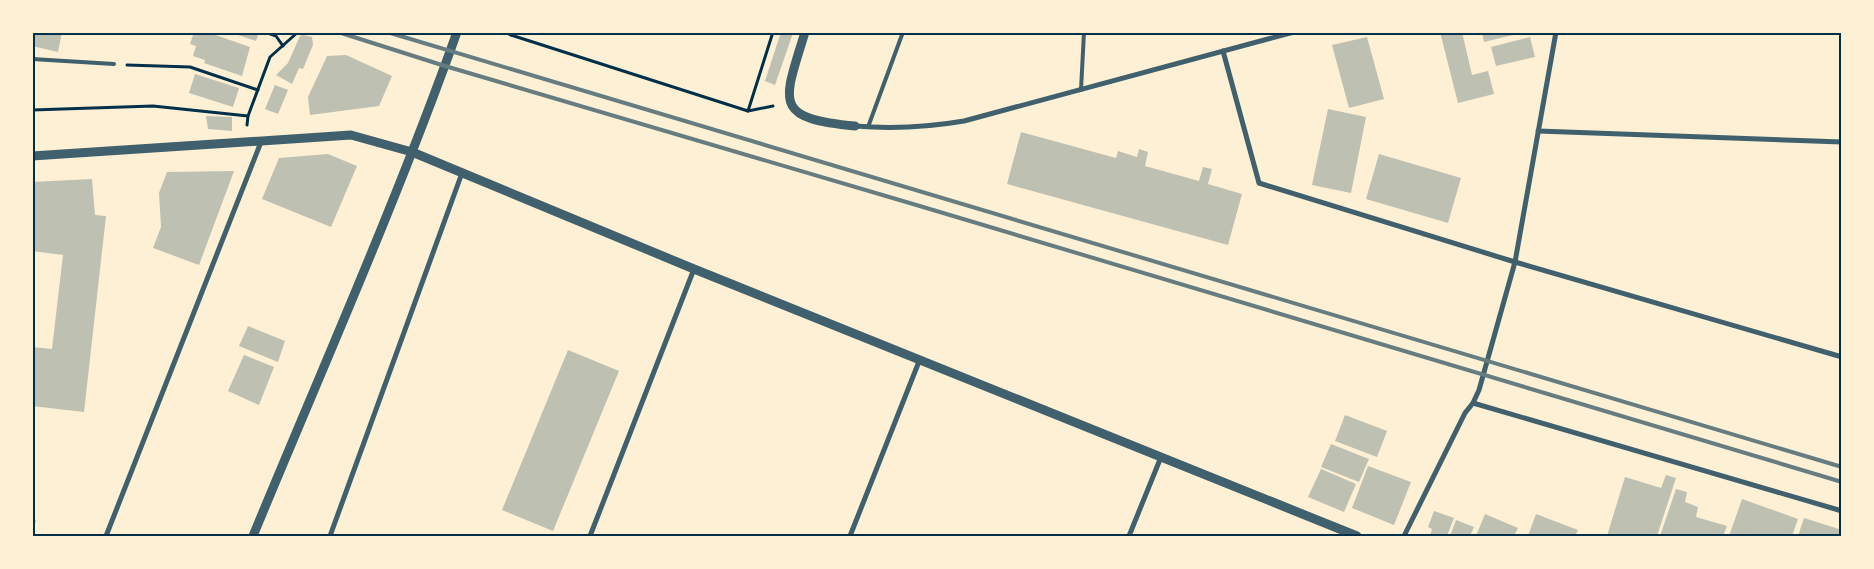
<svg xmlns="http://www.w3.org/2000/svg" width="1874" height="569" viewBox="0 0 1874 569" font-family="Arial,sans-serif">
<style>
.building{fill:#bec0b2}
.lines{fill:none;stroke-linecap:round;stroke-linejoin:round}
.path{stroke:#003049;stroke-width:3}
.service{stroke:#3f606c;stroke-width:4}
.minor{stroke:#3f606c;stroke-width:5}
.tertiary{stroke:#3f606c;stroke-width:9}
.rail{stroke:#657d81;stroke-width:4}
.neatline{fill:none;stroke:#003049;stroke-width:2}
</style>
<rect width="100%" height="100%" fill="#fdf0d5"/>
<g class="building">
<path d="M32,32H62L58,52L32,46Z"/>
<path d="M194,32H207L250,47L242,76L204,63L205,60L193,56L196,46L190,44Z"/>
<path d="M229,32H259L256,41Z"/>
<path d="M781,32L793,33L775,85L765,81Z"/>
<path d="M1440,32H1462L1472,75L1488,71L1494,94L1458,103Z"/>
<path d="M1482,32H1521V33L1484,42Z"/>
<path d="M303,35L312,37L313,45L303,69L299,68L292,84L276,75L288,63L300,36Z"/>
<path d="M1367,37L1384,99L1349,108L1332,45Z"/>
<path d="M1530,37L1535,57L1496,66L1491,47Z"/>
<path d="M346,55L392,76L379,106L310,115L308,97L327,56Z"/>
<path d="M195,74L239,88L233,107L189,93Z"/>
<path d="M275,85L288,90L278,114L265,109Z"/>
<path d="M1328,109L1366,117L1351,193L1312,185Z"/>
<path d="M206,116L232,117V131L208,129Z"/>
<path d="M1021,132L1116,158L1118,151L1137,157L1139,149L1148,152L1145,166L1199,181L1203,167L1212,169L1208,184L1242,194L1228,245L1007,184Z"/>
<path d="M328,154L357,166L331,227L262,199L279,158Z"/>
<path d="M1379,154L1461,178L1448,223L1366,199Z"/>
<path d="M234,171L199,265L153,248L161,227L159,193L167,172Z"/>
<path d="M92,179L95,215L106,216L84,412L32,406V347L52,349L63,255L32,251V182Z"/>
<path d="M248,326L285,341L278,362L239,346Z"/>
<path d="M568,350L619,371L553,531L502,510Z"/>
<path d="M244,355L274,367L259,405L228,391Z"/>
<path d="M1345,415L1387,431L1377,457L1335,441Z"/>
<path d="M1331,444L1369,459L1359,482L1321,467Z"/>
<path d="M1368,466L1411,482L1394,525L1352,508Z"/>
<path d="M1321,469L1356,484L1344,512L1308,497Z"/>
<path d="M1666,475L1676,478L1657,536H1607L1625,477L1661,488Z"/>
<path d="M1676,489L1687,492L1685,502L1698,507L1696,517L1727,526L1723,536H1660Z"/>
<path d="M1742,499L1798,519L1792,536H1729Z"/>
<path d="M1434,511L1454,518L1447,536H1430L1432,529L1428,527Z"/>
<path d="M1485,514L1518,528L1514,536H1476Z"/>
<path d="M1536,514L1578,530L1575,536H1528Z"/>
<path d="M1804,518L1842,530V536H1798Z"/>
<path d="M32,519L36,520L33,534H32Z"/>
<path d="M1456,520L1474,527L1470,536H1450Z"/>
</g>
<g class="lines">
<g class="path">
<path d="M265,32L276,36L283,46"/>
<path d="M505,32L511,35"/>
<path d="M511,32V35L748,111L773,106"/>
<path d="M127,65L190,67L258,90"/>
<path d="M32,110L153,106L248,116"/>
<path d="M748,111L773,32"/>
<path d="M247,125L248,116L270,57L298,32"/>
</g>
<g class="service">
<path d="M32,59L114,64"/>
<path d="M1081,90L1084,32"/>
<path d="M868,127L903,32"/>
</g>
<g class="minor">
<path d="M1223,51L1259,183L1515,262L1842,357"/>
<path d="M855,126C891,129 929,127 964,121L1294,32"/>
<path d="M1538,131L1842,142"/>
<path d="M1473,403L1842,511"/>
<path d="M106,536L261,142"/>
<path d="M330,536L462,173"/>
<path d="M590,536L694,269"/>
<path d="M850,536L920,359"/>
<path d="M1129,536L1161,457"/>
<path d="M1404,536L1465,413L1473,403L1479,390L1515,262L1556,32"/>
</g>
<g class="tertiary">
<path d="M805,32C784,102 771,118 855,126"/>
<path d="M32,156L351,135L412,152L694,269L1357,536"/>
<path d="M253,536C322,369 396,203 457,32"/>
</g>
<g class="rail">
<path d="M338,32L445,66L913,204L1842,482"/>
<path d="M387,32L1842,467"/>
</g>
</g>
<rect width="1874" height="569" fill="none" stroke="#fdf0d5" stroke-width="68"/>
<rect x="34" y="34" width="1806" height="501" class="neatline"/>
</svg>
